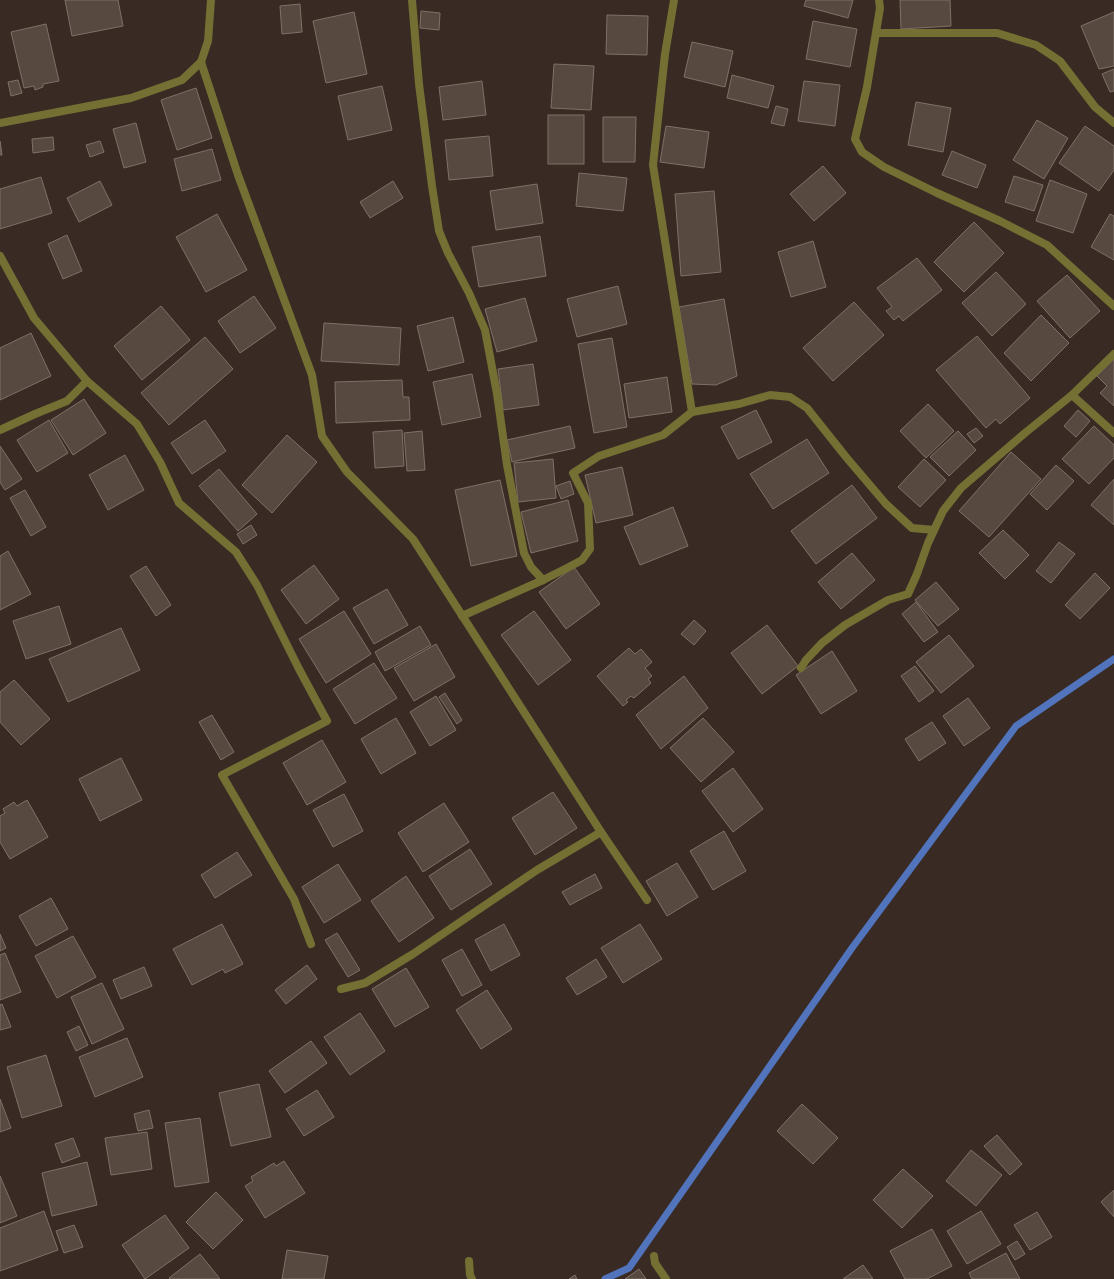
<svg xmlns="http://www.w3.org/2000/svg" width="1114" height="1279" viewBox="0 0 1114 1279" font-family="Spectral,serif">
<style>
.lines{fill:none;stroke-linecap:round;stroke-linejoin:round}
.stream{stroke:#5174bd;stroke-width:7}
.building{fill:#574940;stroke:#807067}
.minor{stroke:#746f33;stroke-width:8}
</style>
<rect width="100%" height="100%" fill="#392b23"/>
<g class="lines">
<path class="stream" d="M605,1279L629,1268L852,948L1016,726L1114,659"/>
</g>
<g class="building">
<path d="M65,0H118L123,26L72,36Z"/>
<path d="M806,0H853L848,18L804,6Z"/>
<path d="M900,0H950L951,26L901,29Z"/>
<path d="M300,4L302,32L282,34L280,6Z"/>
<path d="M421,11L440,13L439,30L420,28Z"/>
<path d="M354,12L367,74L326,83L313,21Z"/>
<path d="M1114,12V66L1099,69L1081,26Z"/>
<path d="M607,15L648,16L647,55L606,54Z"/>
<path d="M813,21L857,29L850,67L806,59Z"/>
<path d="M46,24L59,81L43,84V87L35,90L34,86L24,88L11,32Z"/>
<path d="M692,42L733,51L725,87L684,77Z"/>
<path d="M554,64L594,66L591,110L551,108Z"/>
<path d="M1114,69V91L1110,92L1102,74Z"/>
<path d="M732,75L774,86L768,108L727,98Z"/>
<path d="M18,80L22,93L11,96L8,82Z"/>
<path d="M482,81L486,115L443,120L439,87Z"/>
<path d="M804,81L840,85L835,126L798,121Z"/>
<path d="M382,86L392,130L348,140L338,96Z"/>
<path d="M196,88L212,138L177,150L161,100Z"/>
<path d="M916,102L951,108L943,152L908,145Z"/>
<path d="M776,106L788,109L784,126L771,123Z"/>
<rect x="548" y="115" width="36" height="49"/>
<path d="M603,117H636L635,162H603Z"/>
<path d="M1037,120L1068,138L1044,179L1013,160Z"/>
<path d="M136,123L146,162L124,168L113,129Z"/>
<path d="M666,126L709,132L704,168L660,162Z"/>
<path d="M1085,126L1114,146V170L1099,191L1059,163Z"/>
<path d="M489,136L493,176L449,180L445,140Z"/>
<path d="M53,137L54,150L33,153L32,139Z"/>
<path d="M0,141L2,155H0Z"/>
<path d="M100,141L104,152L90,157L86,145Z"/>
<path d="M212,149L221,180L182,191L174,159Z"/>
<path d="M952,151L986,165L977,188L942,175Z"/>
<path d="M823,166L846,193L814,221L790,194Z"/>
<path d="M579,173L627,178L623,211L576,206Z"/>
<path d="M1014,176L1043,185L1034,211L1005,202Z"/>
<path d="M41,177L52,213L0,229V189Z"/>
<path d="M1050,180L1087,194L1073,233L1036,221Z"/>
<path d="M100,181L112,205L79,222L67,198Z"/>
<path d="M393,181L403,198L370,218L360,202Z"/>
<path d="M537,184L543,223L496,230L490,191Z"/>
<path d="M714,191L721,272L681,276L675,194Z"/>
<path d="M217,214L247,270L206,292L176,237Z"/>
<path d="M1110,214L1114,216V260L1091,247Z"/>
<path d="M974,222L1004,253L964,292L934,262Z"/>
<path d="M67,235L82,271L63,279L48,244Z"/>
<path d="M540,236L546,276L479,287L472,247Z"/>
<path d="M813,241L826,287L791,297L778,252Z"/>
<path d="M917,258L942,290L903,321L899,316L894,320L886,311L892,307L877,288Z"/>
<path d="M996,272L1026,304L992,336L962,303Z"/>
<path d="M1067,275L1100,311L1070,338L1037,301Z"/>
<path d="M618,286L627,324L577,337L567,299Z"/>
<path d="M254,296L276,328L240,353L218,321Z"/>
<path d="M525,298L537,341L497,352L485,309Z"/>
<path d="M724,299L737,376L716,385L692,384L679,307Z"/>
<path d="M854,302L884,335L833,381L803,348Z"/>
<path d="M161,306L190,340L142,380L114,346Z"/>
<path d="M1041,315L1069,343L1031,381L1004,353Z"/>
<path d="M453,317L464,362L428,371L417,326Z"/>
<path d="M324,323L401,328L399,365L321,361Z"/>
<path d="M31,333L51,376L0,400V348Z"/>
<path d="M977,336L1030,398L1000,424L996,419L986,428L936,370Z"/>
<path d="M205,337L233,369L169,425L141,393Z"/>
<path d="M612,338L627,427L594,433L578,344Z"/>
<path d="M1114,359V406L1100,393L1107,386L1097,376Z"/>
<path d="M533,364L539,405L503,410L498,369Z"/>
<path d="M472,374L481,417L442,425L433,382Z"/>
<path d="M667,377L672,412L629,418L624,384Z"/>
<path d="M402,380L403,397H409L410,420L336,423L335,382Z"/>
<path d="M84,399L106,433L73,455L51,420Z"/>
<path d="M928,404L954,431L926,458L900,431Z"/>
<path d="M756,410L772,442L738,459L721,427Z"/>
<path d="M1078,410L1090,421L1076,437L1064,426Z"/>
<path d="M49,420L68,453L37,472L17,440Z"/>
<path d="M205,420L226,451L192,474L171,443Z"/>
<path d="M570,426L575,448L512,462L507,440Z"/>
<path d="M1094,426L1114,445V458L1089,484L1062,459Z"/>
<path d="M976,428L983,436L974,443L967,434Z"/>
<path d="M402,430L404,466L375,468L373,432Z"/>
<path d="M422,431L425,470L407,471L404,433Z"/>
<path d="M958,431L976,450L949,476L930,457Z"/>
<path d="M287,435L317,462L272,513L242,485Z"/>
<path d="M807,439L829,473L773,509L750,474Z"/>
<path d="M0,446L22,479L5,490L0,482Z"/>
<path d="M1011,452L1041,479L989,537L959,511Z"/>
<path d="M125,455L144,490L108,510L89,475Z"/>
<path d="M553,459L556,498L518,502L514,463Z"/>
<path d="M924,459L946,480L920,507L898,487Z"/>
<path d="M1056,465L1074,481L1047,510L1030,494Z"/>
<path d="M622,467L633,515L596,523L585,475Z"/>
<path d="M219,469L257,514L238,531L199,486Z"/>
<path d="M1114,479V525L1091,505Z"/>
<path d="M500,480L517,556L471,566L455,490Z"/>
<path d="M570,481L574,494L561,499L556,486Z"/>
<path d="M852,485L877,518L816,564L791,531Z"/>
<path d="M25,490L46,527L31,536L10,498Z"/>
<path d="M568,500L578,541L531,553L521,512Z"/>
<path d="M673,507L688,546L640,565L624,527Z"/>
<path d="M251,525L257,535L243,544L237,534Z"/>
<path d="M1003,530L1029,555L1005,579L979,553Z"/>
<path d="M1059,542L1075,554L1051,583L1036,571Z"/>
<path d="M8,551L31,594L0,610V556Z"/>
<path d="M852,553L875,580L841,609L818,582Z"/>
<path d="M314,565L339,599L306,624L281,590Z"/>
<path d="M146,566L171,605L156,616L130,576Z"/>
<path d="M574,567L600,604L566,629L539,592Z"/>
<path d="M1095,573L1110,588L1080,619L1065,605Z"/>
<path d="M936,582L959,609L938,626L915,600Z"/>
<path d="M387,589L408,625L374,644L353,608Z"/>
<path d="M916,602L938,632L924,642L902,614Z"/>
<path d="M59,606L71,644L26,659L13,621Z"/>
<path d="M344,611L371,654L326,683L299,639Z"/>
<path d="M534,611L571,660L538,685L501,635Z"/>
<path d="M694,620L706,631L694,645L681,634Z"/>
<path d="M767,625L798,666L762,694L731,653Z"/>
<path d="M420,626L431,645L385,671L375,652Z"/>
<path d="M121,628L140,670L68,702L49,659Z"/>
<path d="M949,635L974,666L941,693L916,662Z"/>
<path d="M436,644L455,677L414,701L394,668Z"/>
<path d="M629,648L635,654L641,649L652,662L645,668L652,676L648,679L651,683L634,698L631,696L626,700L628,702L623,706L597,676Z"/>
<path d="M832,651L857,691L821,714L796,675Z"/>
<path d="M374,663L397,698L355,724L333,689Z"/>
<path d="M915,666L934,691L919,702L901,676Z"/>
<path d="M684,676L708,708L661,749L636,715Z"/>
<path d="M14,680L50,719L21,745L0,722V692Z"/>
<path d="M445,693L462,720L457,724L439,697Z"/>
<path d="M436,696L456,730L430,746L410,712Z"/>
<path d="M968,698L990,728L964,746L943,716Z"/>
<path d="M212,715L234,752L221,760L199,722Z"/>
<path d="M396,718L416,753L381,774L361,739Z"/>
<path d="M703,718L734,752L701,782L670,748Z"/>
<path d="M932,722L946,743L919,761L905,739Z"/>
<path d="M322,740L346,782L307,805L283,763Z"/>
<path d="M121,758L142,800L100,821L79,779Z"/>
<path d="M733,768L763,809L733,832L702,791Z"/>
<path d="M553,792L577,828L535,855L512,818Z"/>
<path d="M344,794L363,831L333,847L313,810Z"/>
<path d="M27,800L48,837L10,859L0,842V816L5,813L3,809L14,802L17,806Z"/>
<path d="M444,803L469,842L423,872L398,833Z"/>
<path d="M724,831L746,871L713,890L690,851Z"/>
<path d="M470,849L492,884L451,910L429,876Z"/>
<path d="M237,852L252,875L215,898L201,875Z"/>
<path d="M677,863L698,897L667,916L646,881Z"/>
<path d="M338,864L361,900L324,923L302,887Z"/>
<path d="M595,874L602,888L570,905L562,892Z"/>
<path d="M406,876L434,918L399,942L371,901Z"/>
<path d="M51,898L68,929L36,946L19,916Z"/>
<path d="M222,924L243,964L225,973L223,969L192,985L173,949Z"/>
<path d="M504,924L520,955L491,971L475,940Z"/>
<path d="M640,924L662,959L623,983L601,948Z"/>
<path d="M337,933L360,970L348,977L325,940Z"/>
<path d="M0,934L6,948L0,951Z"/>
<path d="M73,936L96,977L57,998L35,956Z"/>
<path d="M462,949L482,985L462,996L442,960Z"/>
<path d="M5,953L21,992L0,1000V955Z"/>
<path d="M596,959L607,977L577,995L566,978Z"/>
<path d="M307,965L317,979L286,1004L275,990Z"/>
<path d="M144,967L152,986L121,999L113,980Z"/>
<path d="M406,968L429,1007L395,1027L372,989Z"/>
<path d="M102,983L124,1029L92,1044L71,997Z"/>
<path d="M487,990L512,1029L481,1049L456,1010Z"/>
<path d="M2,1004L11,1027L0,1030V1005Z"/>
<path d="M360,1013L385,1051L350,1075L324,1037Z"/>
<path d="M79,1026L88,1045L76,1051L67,1032Z"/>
<path d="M127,1038L143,1077L95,1097L79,1057Z"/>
<path d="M311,1041L327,1063L285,1093L269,1071Z"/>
<path d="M46,1055L62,1106L22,1118L7,1067Z"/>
<path d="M259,1084L271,1137L231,1146L219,1093Z"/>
<path d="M317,1090L334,1117L304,1136L286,1109Z"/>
<path d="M0,1099L11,1128L0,1132Z"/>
<path d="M802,1104L838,1138L813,1164L777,1131Z"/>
<path d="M149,1110L153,1128L138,1131L134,1114Z"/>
<path d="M200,1118L209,1182L175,1187L165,1123Z"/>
<path d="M147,1132L152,1169L111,1175L105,1138Z"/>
<path d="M997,1135L1022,1164L1010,1175L984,1146Z"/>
<path d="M73,1138L80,1156L62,1163L55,1144Z"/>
<path d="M971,1150L1002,1175L976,1206L946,1181Z"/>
<path d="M284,1161L305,1193L265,1218L245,1186L253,1181L251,1177L274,1163L276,1166Z"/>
<path d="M87,1162L97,1205L52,1216L42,1173Z"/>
<path d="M903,1169L933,1196L902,1228L873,1200Z"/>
<path d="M0,1176L17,1216L0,1223Z"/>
<path d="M1114,1190V1217L1101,1202Z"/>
<path d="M216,1192L243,1220L213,1249L186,1222Z"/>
<path d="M44,1211L58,1250L0,1271V1228Z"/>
<path d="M981,1211L1001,1244L967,1264L947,1231Z"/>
<path d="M1037,1212L1052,1237L1030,1250L1014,1225Z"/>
<path d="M165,1215L189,1248L145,1279L122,1245Z"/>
<path d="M74,1225L83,1247L64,1253L56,1231Z"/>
<path d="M932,1229L952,1266L927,1279H905L890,1251Z"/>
<path d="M1017,1241L1025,1254L1015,1260L1007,1247Z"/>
<path d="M287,1250L328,1256L324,1279H282Z"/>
<path d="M1006,1253L1020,1279H972L969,1273Z"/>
<path d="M200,1254L220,1279H170L169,1278Z"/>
<path d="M863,1265L873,1279H843Z"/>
<path d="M639,1269L646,1279H625Z"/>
<path d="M575,1275L577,1279H569Z"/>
</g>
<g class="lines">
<g class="minor">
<path d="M412,0L419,84L432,186L439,231L448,253L469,293L485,330L497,394L507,465L524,553L531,567L543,580"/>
<path d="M674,0L665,54L653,165L692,412"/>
<path d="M879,0L880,8L867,87L855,139L862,152L884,167L937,193L1000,221L1047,245L1114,306"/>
<path d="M876,33H997L1036,45L1060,61L1095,107L1114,123"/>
<path d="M201,62L238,175L312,375L322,436L347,472L413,539L601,832L647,900"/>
<path d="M0,123L131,98L182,80L201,62L208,41L211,0"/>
<path d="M0,256L34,318L87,381L137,424L160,462L179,503L236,552L257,585L299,669L327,721L222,775L294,899L311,944"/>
<path d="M1072,395L1114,433"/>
<path d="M0,430L35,414L67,401L87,381"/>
<path d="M462,616L543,580L567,568L582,560L590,549L588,503L573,473L599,456L663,435L692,412L739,404L770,395L790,397L807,408L846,457L886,504L912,528L934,530"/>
<path d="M801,668L806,660L822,643L845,625L888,600L908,594L917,574L928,543L943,511L961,488L1025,433L1072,395L1114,354"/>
<path d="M341,989L365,983L413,954L537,870L601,832"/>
<path d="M654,1256L655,1263L666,1279"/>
<path d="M469,1261L470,1275L472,1279"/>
</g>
</g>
</svg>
